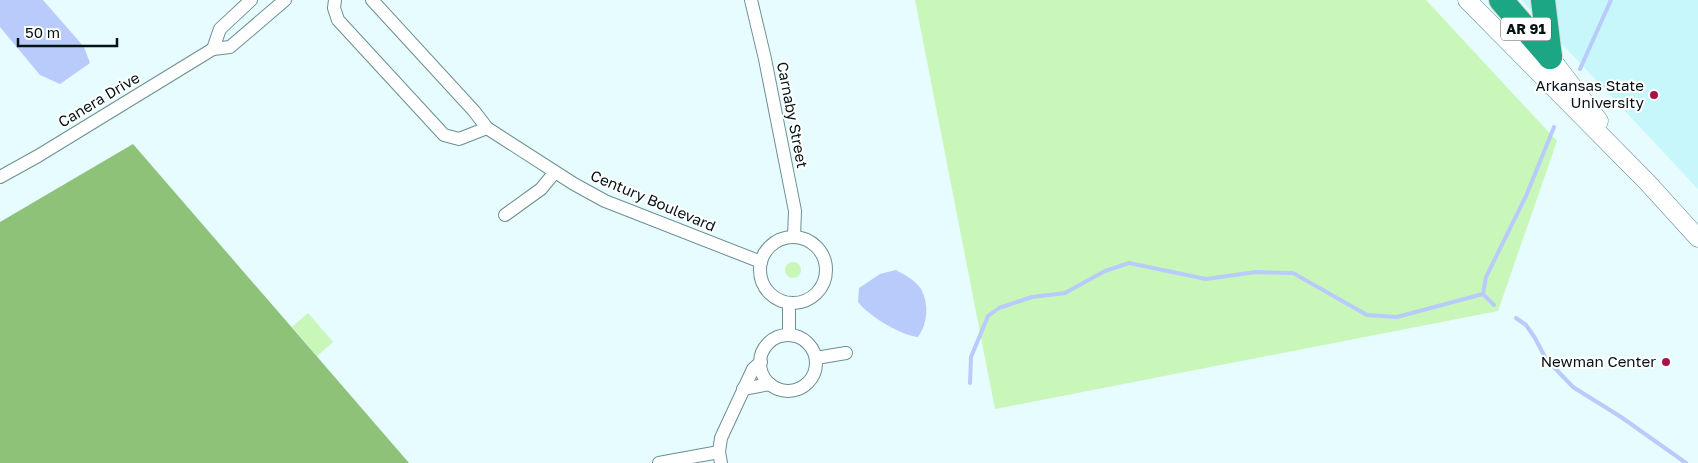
<svg xmlns="http://www.w3.org/2000/svg" width="1698" height="463" viewBox="0 0 1698 463" font-family="'Golos Text',sans-serif">
<style>
.built{fill:#c7f7fb}
.green{fill:#c9f7b9}
.forest{fill:#8dc278}
.water{fill:#b9cbfb}
.lines{fill:none;stroke-linecap:round;stroke-linejoin:round}
.stream{stroke:#b9cbfb;stroke-width:4}
.street-casing{stroke:#6c8f92;stroke-width:14}
.secondary-casing{stroke:#6c8f92;stroke-width:19}
.highway-casing{stroke:#d7d9da;stroke-width:26}
.street{stroke:#fff;stroke-width:12}
.secondary{stroke:#fff;stroke-width:18}
.highway{stroke:#1da683;stroke-width:24}
.poi-dot{fill:#a71349;stroke:#fff;stroke-width:2}
.labels{text-anchor:middle;stroke-width:4;stroke-linejoin:round;paint-order:stroke}
.shield{fill:#fff;stroke:#515a5b;stroke-width:1}
.shield-label{font-size:14px;font-weight:bold;fill:#061315}
.poi-label{font-size:15px;fill:#061315;stroke:#fff;text-anchor:end}
.street-label{font-size:15px;fill:#061315;stroke:#fff}
</style>
<rect width="100%" height="100%" fill="#e6fcfe"/>
<path class="built" d="M1521,0H1698V189Z"/>
<g class="green">
<path d="M915,0H1426L1557,141L1498,311L995,409Z"/>
<circle cx="793" cy="270" r="8"/>
<path d="M308,313L333,342L317,356L292,327Z"/>
</g>
<path class="forest" d="M133,144L409,463H0V222Z"/>
<g class="water">
<path d="M0,0H43L84,47L90,63L60,84L40,75L0,27Z"/>
<path d="M896,270C905,275 915,280 921,289C929,304 928,323 918,337C900,335 869,316 858,302L859,288L880,274Z"/>
</g>
<g class="lines">
<g class="stream">
<path d="M1580,69L1611,0"/>
<path d="M1483,294L1494,305"/>
<path d="M1516,318L1526,325L1535,338L1546,359L1573,387L1621,417L1686,463"/>
<path d="M970,383L971,357L988,316L999,308L1032,297L1065,293L1105,271L1129,263L1206,279L1256,272L1293,273L1367,315L1397,317L1483,294L1486,277L1526,196L1554,127"/>
</g>
<defs>
<g id="street">
<path d="M335,0L334,8L338,20L444,135L459,139L487,128"/>
<path d="M372,0L474,111L487,128L574,184L605,201L761,262"/>
<path d="M751,0L765,59L795,211L794,237"/>
<path d="M213,49L220,29L251,0"/>
<path d="M0,177L38,156L213,49L230,47L285,0"/>
<path d="M505,215L541,189L555,172"/>
<circle cx="793" cy="270" r="33"/>
<path d="M789,303V335"/>
<circle cx="788" cy="363" r="28"/>
<path d="M816,358L846,353"/>
<path d="M743,389L770,384"/>
<path d="M659,463L719,452"/>
<path d="M721,463L719,452L721,438L753,369L761,362"/>
</g>
<g id="secondary">
<path d="M1467,0L1647,182L1698,238"/>
<path d="M1550,57L1599,121"/>
</g>
<g id="highway">
<path d="M1501,0L1550,57"/>
<path d="M1543,0L1550,57"/>
</g>
</defs>
<use href="#street" class="street-casing"/>
<use href="#secondary" class="secondary-casing"/>
<use href="#highway" class="highway-casing"/>
<use href="#street" class="street"/>
<use href="#secondary" class="secondary"/>
<use href="#highway" class="highway"/>
</g>
<g class="poi-dot">
<circle cx="1654" cy="95" r="5"/>
<circle cx="1666" cy="362" r="5"/>
</g>
<g class="labels">
<rect class="shield" x="1501" y="17.5" width="50" height="23" rx="4"/>
<g class="shield-label">
<text x="1526" y="34">AR 91</text>
</g>
<g class="poi-label">
<text x="1644" y="91">Arkansas State<tspan x="1644" dy="17">University</tspan></text>
<text x="1656" y="367">Newman Center</text>
</g>
<g class="street-label">
<text transform="translate(99 100) rotate(-31)" y="5">Canera Drive</text>
<text transform="translate(792 115) rotate(79)" y="5">Carnaby Street</text>
<text transform="translate(653 201) rotate(23)" y="5">Century Boulevard</text>
</g>
</g>
<path d="M18 38v8h99v-8" fill="none" stroke="#061315" stroke-width="2.5"/>
<text x="25" y="38" font-size="15" fill="#061315" stroke="#ffffff" stroke-width="4" paint-order="stroke">50 m</text>
</svg>
